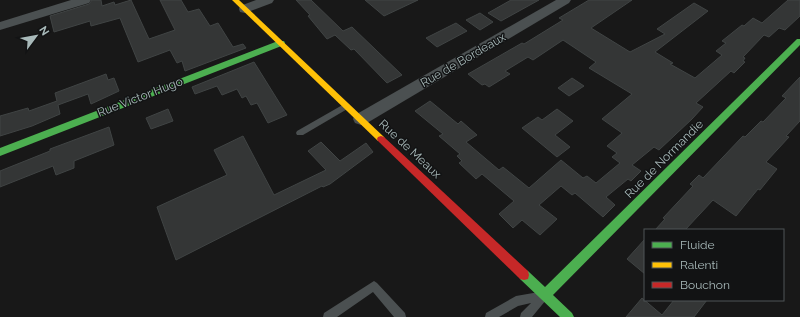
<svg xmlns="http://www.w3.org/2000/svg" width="800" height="317" viewBox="0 0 800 317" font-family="Raleway,sans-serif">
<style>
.building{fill:#343636;stroke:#404444}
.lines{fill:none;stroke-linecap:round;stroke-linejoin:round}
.lane{fill:#4b5051;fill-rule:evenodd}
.street{fill:#4b5051;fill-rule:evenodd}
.fast{fill:#4caf50;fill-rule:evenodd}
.slow{fill:#ffc107;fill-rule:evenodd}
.jam{fill:#c62828;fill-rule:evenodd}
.labels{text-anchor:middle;stroke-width:3;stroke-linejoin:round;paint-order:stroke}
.street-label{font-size:12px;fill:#a8b9b9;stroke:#121314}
</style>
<rect width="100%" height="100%" fill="#181818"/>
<g class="building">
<path d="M92,0H101L102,6L114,2L115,5L131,0L149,39L175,30L160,0H181L188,12L199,9L210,26L218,23L233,47L243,44L246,48L185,71L182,61L177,63L170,50L138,62L120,18L91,26L90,21L54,32L50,16L89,4Z"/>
<path d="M296,0H311L343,31L352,27L402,75L387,83L354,49L351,50L335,35L327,39L308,16L310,15Z"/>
<path d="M365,0H418L384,16Z"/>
<path d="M511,0H539L501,21L488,13Z"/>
<path d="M589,0H632L591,28L630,52L665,34L657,29L694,3L708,11L655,52L673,63L670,64L695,78L722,55L716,51L726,43L722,41L742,25L744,26L753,18L762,23L788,0H800V16L785,30L779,28L769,37L764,35L743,57L745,58L743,61L745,62L734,73L731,71L696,103L703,107L692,119L659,150L654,147L632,165L641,171L631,181L628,179L606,197L615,205L603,217L575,193L572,195L561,186L539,205L557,219L540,235L522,220L513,228L499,214L514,201L482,174L476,179L459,163L462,161L457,156L460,154L439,136L443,134L415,111L430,101L458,124L461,121L477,135L466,142L499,170L503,167L529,188L561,160L583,178L587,176L596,183L620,163L612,157L617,153L607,146L622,133L602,119L632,94L589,68L596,62L563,40L533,60L528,57L505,71L510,74L489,87L485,84L482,85L468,74L522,43L524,44L563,20L559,18Z"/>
<path d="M480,13L493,22L480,30L466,20Z"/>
<path d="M456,23L467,31L437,47L426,38Z"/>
<path d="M254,62L287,115L268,123L257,103L251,105L246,96L242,98L237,89L222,95L217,86L195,94L192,87Z"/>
<path d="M106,74L108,80L114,78L119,91L91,104L88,94L58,105L60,114L32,126L0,136V116L28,108L29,111L57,101L55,93Z"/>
<path d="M800,77V121L786,136L789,137L766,162L777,169L760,190L758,189L736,216L713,200L685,230H655L665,219L663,218L693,186L690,184L699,175L703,178L743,136L745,137L761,121L763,122L786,98L782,96Z"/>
<path d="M572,78L584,86L569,96L558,88Z"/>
<path d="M168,109L173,121L151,129L146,118Z"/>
<path d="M557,109L573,121L555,135L570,147L557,157L522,128L538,117L542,120Z"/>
<path d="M109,127L114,145L74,161V168L56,175L53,166L0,187V171L50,151V149Z"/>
<path d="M243,136L274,195L326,170L308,151L321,142L340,161L366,143L373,152L330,184L323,187L322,186L176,260L157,207L227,175L214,150Z"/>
<path d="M645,239V274L627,259Z"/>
<path d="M642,298L662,315L674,300H707L694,317H626Z"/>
</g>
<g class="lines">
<g class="lane">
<path d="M346,103L349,104L350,106L349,108L303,135H297L296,133L297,131Z"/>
<path d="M374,281L377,283L405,313L406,317H394L373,292L337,317H323L324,313Z"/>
<path d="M539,292L546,294L548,297L546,300L532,317H520L521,313L531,303L518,306L499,317H485L486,313L516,296Z"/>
</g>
<g class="street">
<path d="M71,0H91L89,3L0,30V22Z"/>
<path d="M256,0H274L272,3L245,13L240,12L239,9L240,6Z"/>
<path d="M556,0H571L569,3L367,123L361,125L355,123L353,119L355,115Z"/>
</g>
<g class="fast">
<path d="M797,39H800V45L553,295L572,313L574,317H560L520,279L519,275L520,271L524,270L528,271L545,287Z"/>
<path d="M278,41H284L285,43L284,45L0,156V148Z"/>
</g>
<path class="slow" d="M232,0H239L384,137L385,139L384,141H378Z"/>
<path class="jam" d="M381,136L384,137L528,271L529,275L528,279L524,280L520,279L378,141L377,139L378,137Z"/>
</g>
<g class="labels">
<g class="street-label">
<text transform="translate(463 60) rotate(-30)" y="4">Rue de Bordeaux</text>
<text transform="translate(140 97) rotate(-21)" y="4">Rue Victor Hugo</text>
<text transform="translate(410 149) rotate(43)" y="4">Rue de Meaux</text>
<text transform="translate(664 159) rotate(-45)" y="4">Rue de Normandie</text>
</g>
</g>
<rect x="644" y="229" width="140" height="72" fill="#121314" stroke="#4e5556"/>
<rect x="652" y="242" width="20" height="6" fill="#4caf50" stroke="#4e5556"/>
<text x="680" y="249" font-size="12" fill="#a8b9b9">Fluide</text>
<rect x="652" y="262" width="20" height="6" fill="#ffc107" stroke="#4e5556"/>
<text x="680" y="269" font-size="12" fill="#a8b9b9">Ralenti</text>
<rect x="652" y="282" width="20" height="6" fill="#c62828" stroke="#4e5556"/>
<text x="680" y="289" font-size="12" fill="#a8b9b9">Bouchon</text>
<g transform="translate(36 36) rotate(58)" stroke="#121314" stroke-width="3" paint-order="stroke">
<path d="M0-3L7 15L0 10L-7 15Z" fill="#a8b9b9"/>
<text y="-6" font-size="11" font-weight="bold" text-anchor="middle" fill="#a8b9b9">N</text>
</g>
</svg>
